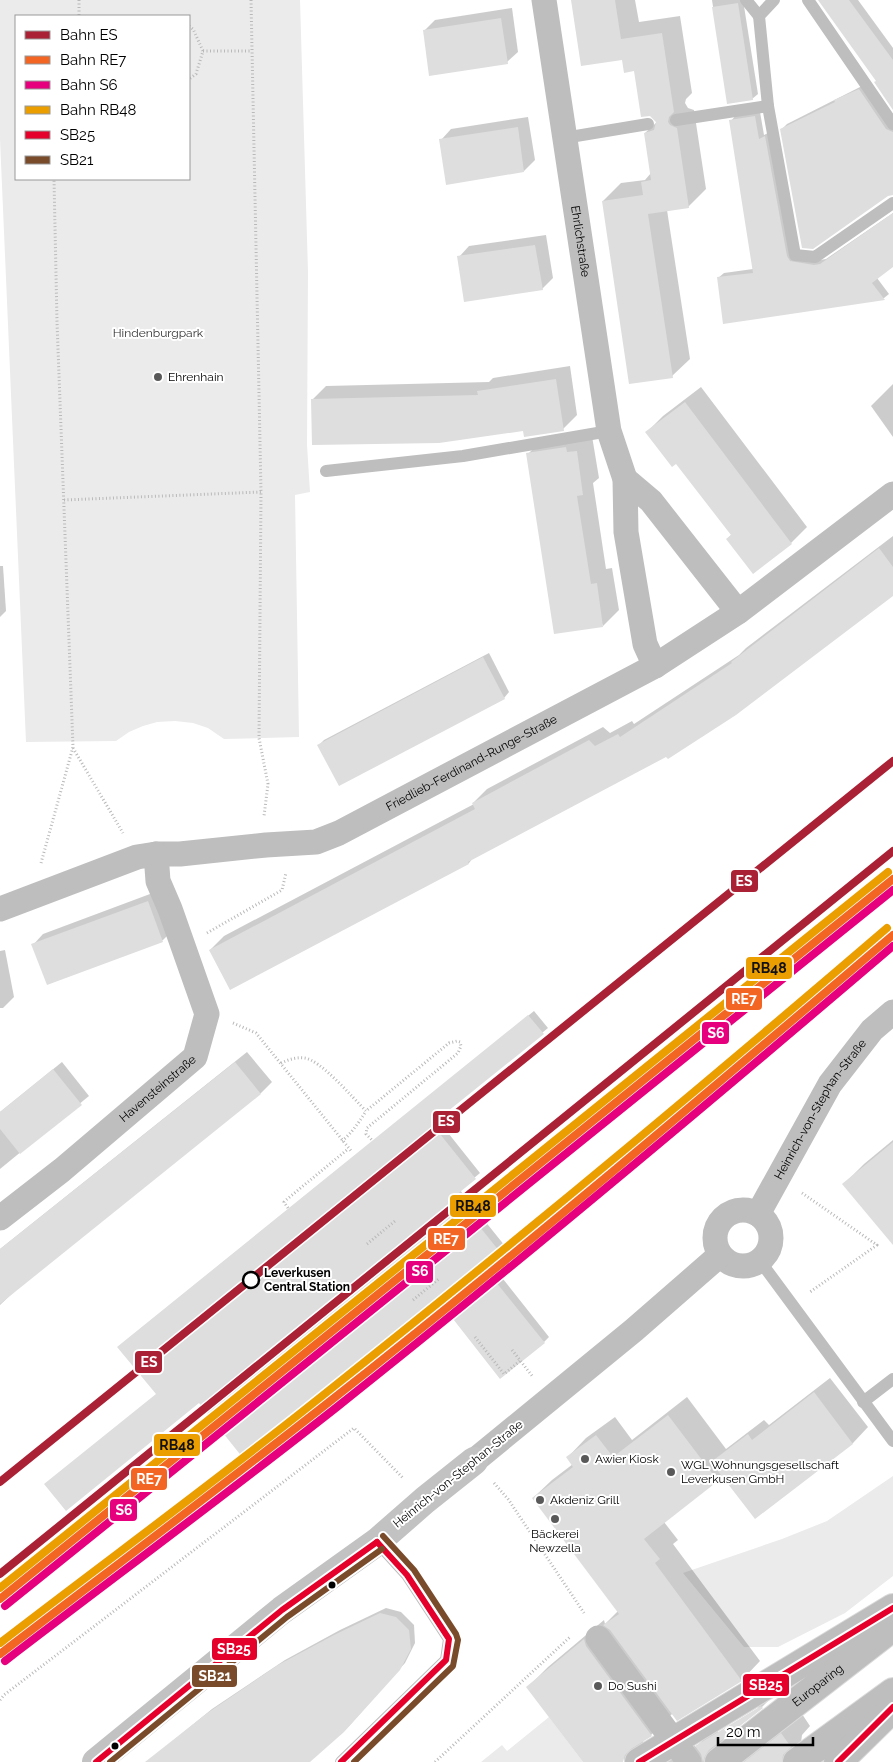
<svg xmlns="http://www.w3.org/2000/svg" width="893" height="1762" viewBox="0 0 893 1762" font-family="Raleway,sans-serif">
<style>
.green{fill:#ebebeb;fill-rule:evenodd}
.shadow{fill:#0003;fill-rule:evenodd}
.building{fill:#dedede}
.lines{fill:none;stroke-linecap:round;stroke-linejoin:round}
.highway-casing{stroke:#dbdbdb;stroke-width:30}
.path{stroke:#b9b9b9;stroke-width:3;stroke-dasharray:1 2.5;stroke-linecap:butt}
.lane{stroke:#bebebe;stroke-width:12}
.street{stroke:#bebebe;stroke-width:25}
.secondary{stroke:#c2c2c2;stroke-width:28}
.highway{stroke:#bebebe;stroke-width:28}
.street-bridge{stroke:#bebebe;stroke-width:25}
.bus-1-casing{stroke:#fff;stroke-width:10}
.bus-2-casing{stroke:#fff;stroke-width:10}
.bus-1{stroke:#e4002b;stroke-width:6}
.bus-2{stroke:#7a4b2a;stroke-width:6}
.rail-1-casing{stroke:#fff;stroke-width:11}
.rail-2-casing{stroke:#fff;stroke-width:11}
.rail-3-casing{stroke:#fff;stroke-width:11}
.rail-4-casing{stroke:#fff;stroke-width:11}
.rail-1{stroke:#aa2135;stroke-width:8}
.rail-2{stroke:#f26522;stroke-width:8}
.rail-3{stroke:#e6007e;stroke-width:8}
.rail-4{stroke:#eb9e00;stroke-width:8}
.poi-dot{fill:#595959;stroke:#fff;stroke-width:2}
.stop-dot{fill:#fff;stroke:#000;stroke-width:2.5}
.bus-dot{fill:#000;stroke:#fff;stroke-width:2}
.labels{text-anchor:middle;stroke-width:4;stroke-linejoin:round;paint-order:stroke}
.street-label{font-size:12px;fill:#000;stroke:#fff}
.park-label{font-size:12px;fill:#313131;stroke:#fff}
.poi-label{font-size:12px;fill:#000;stroke:#fff;text-anchor:start}
.stop-label{font-size:12px;font-weight:bold;fill:#000;stroke:#fff;text-anchor:start}
.line-badge{stroke:#fff;stroke-width:2}
.badge-label{font-size:14px;text-anchor:middle;font-weight:bold;fill:#fff}
.pale-badge-label{font-size:14px;text-anchor:middle;font-weight:bold;fill:#111}
</style>
<rect width="100%" height="100%" fill="#fff"/>
<g class="green">
<path d="M0,0H300L308,272L307,445L310,492L295,495L299,737L224,739L208,728L193,723L175,721L157,722L143,726L129,732L116,741L26,742L0,139ZM16,16H189V179H16Z"/>
<path d="M893,1476V1576L845,1613L778,1647H744L683,1573L782,1539L827,1521Z"/>
<path d="M549,1717L583,1762H481L502,1745L507,1751Z"/>
</g>
<g class="shadow">
<path d="M572,0H635L639,22L680,16L692,93L686,99L685,103L688,108L694,110L706,189L688,207L667,210L690,359L672,376L603,201L621,183L645,180L651,173L645,133L657,122L635,70L623,59Z"/>
<path d="M712,0H743L758,94L752,99L728,103Z"/>
<path d="M820,0H858L893,48V76Z"/>
<path d="M512,8L518,52L507,62L424,31L435,20Z"/>
<path d="M864,85L893,125V194L782,129L787,124Z"/>
<path d="M760,112L764,135L770,132L792,251L820,260L826,259L893,213V266L877,278L889,294L884,298L724,322L718,278L724,273L753,269L731,121L736,115Z"/>
<path d="M528,117L535,160L524,171L441,140L451,129Z"/>
<path d="M546,235L553,278L542,289L459,257L469,246Z"/>
<path d="M570,366L577,415L563,429L524,430L312,400L326,386L489,382L493,378Z"/>
<path d="M893,384V437L871,406Z"/>
<path d="M701,387L807,527L791,543L753,572L727,539L732,534L677,462L647,432L663,416Z"/>
<path d="M592,436L599,478L593,483L606,569L612,568L619,610L603,626L528,454L544,438Z"/>
<path d="M893,536V594L667,755L473,858L469,863L210,950L224,936L474,804L473,803L487,789L603,727L610,733L632,721L634,724L739,655L746,648Z"/>
<path d="M0,566H3L6,611L0,617Z"/>
<path d="M489,653L509,692L504,698L319,745L324,740Z"/>
<path d="M158,891L173,930L163,940L48,984L33,945L43,934Z"/>
<path d="M5,950L14,997L3,1008H0V951Z"/>
<path d="M534,1011L548,1028L437,1119L480,1173L460,1190L505,1246L488,1260L549,1337L544,1342L439,1300L199,1401L157,1394L124,1342Z"/>
<path d="M247,1052L272,1082L261,1093L20,1286L0,1305V1249Z"/>
<path d="M62,1062L89,1096L0,1169V1112Z"/>
<path d="M893,1140V1243L844,1184L864,1164Z"/>
<path d="M830,1378L868,1427L853,1443L755,1517L723,1475L664,1522L678,1540L673,1544L760,1661L742,1680L677,1719L673,1713L651,1735L644,1740L643,1742L645,1749L691,1742L696,1747L717,1726L782,1687L762,1707L724,1737L723,1743L802,1714L810,1726L802,1735L801,1743L830,1753L837,1762H625L623,1756L622,1762H585L528,1687L548,1667L604,1620L605,1624L618,1611L533,1498L552,1480L573,1464L568,1457L586,1438L615,1417L632,1440L687,1397L726,1449L764,1420L769,1425ZM758,1707L759,1709L718,1734V1731Z"/>
<path d="M386,1608L401,1612L414,1625L415,1643L405,1663L349,1726L309,1762H147L212,1709L285,1660L340,1630Z"/>
</g>
<g class="building">
<path d="M571,0H615L621,39L662,33L674,112L669,117L668,122L670,125L677,128L689,208L648,214L673,378L629,384L602,201L643,195L641,182L651,180L644,133L654,130L656,122L650,116L641,117L634,71L624,73L622,60L581,66Z"/>
<path d="M818,0H849L893,60V110L874,82L876,81Z"/>
<path d="M738,3L753,100L727,104L712,7Z"/>
<path d="M501,18L508,64L429,76L423,30Z"/>
<path d="M859,89L886,129L893,132V195L888,196L813,249L802,248L780,129L835,102L834,100Z"/>
<path d="M755,116L759,139L765,136L787,256L790,261L814,265L820,264L893,213V267L872,283L885,300L723,324L717,277L753,273L729,120Z"/>
<path d="M518,127L524,172L446,185L439,139Z"/>
<path d="M535,245L543,290L464,302L457,256Z"/>
<path d="M556,379L564,431L524,437L523,431L439,443L312,445L311,399L478,395L477,391Z"/>
<path d="M685,402L792,544L753,574L726,539L731,535L676,464L672,467L645,432Z"/>
<path d="M566,447L567,452L577,451L583,495L577,496L591,584L597,583L603,627L554,634L526,453Z"/>
<path d="M879,548L893,567V596L736,715L668,759L666,757L468,862L469,864L230,990L209,950L475,809L472,803L589,740L595,746L618,734L620,737L732,663L731,662Z"/>
<path d="M483,657L505,699L339,786L317,745Z"/>
<path d="M148,901L163,942L47,985L31,944Z"/>
<path d="M528,1015L544,1034L432,1124L476,1179L455,1196L500,1252L483,1266L545,1343L500,1379L439,1301L243,1458L199,1403L66,1511L44,1484L156,1394L117,1347Z"/>
<path d="M235,1062L261,1094L0,1304V1249Z"/>
<path d="M53,1069L82,1105L20,1154L0,1129V1112Z"/>
<path d="M893,1142V1245L842,1184Z"/>
<path d="M814,1392L853,1444L755,1519L711,1462L748,1434L752,1440Z"/>
<path d="M668,1415L718,1481L644,1539L660,1559L655,1563L742,1681L677,1721L610,1630L603,1625L619,1614L532,1498L573,1467L566,1457L596,1435L613,1457Z"/>
<path d="M380,1613L396,1617L409,1630L411,1649L400,1670L344,1732L310,1762H145L206,1714L278,1665L334,1635Z"/>
<path d="M584,1639L586,1646L652,1736L631,1749L625,1755L623,1762H583L526,1687Z"/>
<path d="M761,1706L763,1708L709,1750L705,1756L703,1762L701,1754L695,1746Z"/>
<path d="M781,1733L791,1747L783,1755L782,1762H744Z"/>
</g>
<g class="lines">
<defs>
<g id="highway">
<path d="M639,1762L893,1608"/>
<path id="s5" d="M719,1762L893,1627"/>
<path d="M797,1762L893,1692"/>
<path d="M838,1762L887,1714"/>
</g>
</defs>
<use href="#highway" class="highway-casing"/>
<g class="path">
<path d="M79,0V16"/>
<path d="M251,0L261,492L259,738L268,784L264,816"/>
<path d="M189,26L193,29L203,51L196,74L189,79"/>
<path d="M203,51H252"/>
<path d="M64,500L261,492"/>
<path d="M73,748L123,833"/>
<path d="M41,863L73,747L57,322L54,179"/>
<path d="M207,933L282,890L286,873"/>
<path d="M233,1023L256,1033L352,1152"/>
<path d="M281,1063C288,1060 295,1057 304,1058C320,1059 353,1098 366,1111L449,1043L457,1041L460,1042L461,1046L458,1053L367,1128L366,1134L372,1140"/>
<path d="M342,1141C351,1134 360,1121 366,1111"/>
<path d="M802,1193L877,1245L810,1292"/>
<path d="M288,1208L284,1202L286,1200L348,1149"/>
<path d="M367,1244L395,1221"/>
<path d="M413,1300L440,1278"/>
<path d="M475,1337L504,1374L520,1361"/>
<path d="M512,1350L533,1377"/>
<path d="M494,1483L508,1499L584,1613"/>
<path d="M0,1700L4,1695L354,1428L404,1479"/>
<path d="M435,1762L570,1637"/>
</g>
<g class="lane">
<path d="M746,0L759,16"/>
<path d="M774,0L759,16L768,106L795,255L815,257L893,203"/>
<path d="M808,0L893,124"/>
<path d="M676,120L768,106"/>
<path d="M564,138L648,124"/>
<path d="M326,471L463,456L609,431"/>
<path d="M760,1261L893,1441"/>
<path d="M863,1402L893,1379"/>
<path d="M341,1762L446,1660L449,1639L407,1575L377,1542"/>
</g>
<g class="street">
<path id="s1" d="M544,0L609,431L625,479L626,532L645,644L655,666"/>
<path d="M625,479L651,501L738,612"/>
<path id="s2" d="M0,909L137,857L156,854H180L266,845L316,842L339,833L655,666L738,612L893,494"/>
<circle cx="743" cy="1238" r="28"/>
<path id="s3" d="M758,1214L830,1084L872,1030L893,1012"/>
<path id="s4" d="M0,1218L62,1170L195,1057L207,1014L170,909L158,881L156,854"/>
<path d="M474,1461L634,1330L720,1255"/>
</g>
<path class="secondary" d="M96,1762L282,1610L377,1542L425,1500L474,1461"/>
<use href="#highway" class="highway"/>
<path class="street-bridge" d="M598,1638L689,1762"/>
<defs>
<g id="bus-1">
<path d="M96,1762L282,1610L377,1542"/>
<path d="M341,1762L446,1660L449,1639L407,1575L377,1542"/>
<path d="M639,1762L893,1608"/>
<path d="M838,1762L893,1707"/>
</g>
<g id="bus-2">
<path d="M110,1762L287,1617L382,1549"/>
<path d="M354,1762L453,1666L458,1640L456,1634L414,1570L383,1536"/>
</g>
</defs>
<use href="#bus-1" class="bus-1-casing"/>
<use href="#bus-2" class="bus-2-casing"/>
<use href="#bus-1" class="bus-1"/>
<use href="#bus-2" class="bus-2"/>
<defs>
<g id="rail-1">
<path d="M0,1482L893,761"/>
<path d="M0,1574L893,851"/>
</g>
<g id="rail-2">
<path d="M0,1599L893,879"/>
<path d="M0,1654C110,1570 221,1487 329,1402C521,1251 707,1093 893,935"/>
</g>
<g id="rail-3">
<path d="M5,1606L893,890"/>
<path d="M5,1661C116,1576 228,1493 337,1407C526,1257 710,1102 893,946"/>
</g>
<g id="rail-4">
<path d="M0,1588L888,872"/>
<path d="M0,1643C109,1559 220,1478 327,1392C517,1241 703,1086 887,928"/>
</g>
</defs>
<use href="#rail-1" class="rail-1-casing"/>
<use href="#rail-2" class="rail-2-casing"/>
<use href="#rail-3" class="rail-3-casing"/>
<use href="#rail-4" class="rail-4-casing"/>
<use href="#rail-1" class="rail-1"/>
<use href="#rail-2" class="rail-2"/>
<use href="#rail-3" class="rail-3"/>
<use href="#rail-4" class="rail-4"/>
</g>
<g class="poi-dot">
<circle cx="158" cy="377" r="5"/>
<circle cx="585" cy="1459" r="5"/>
<circle cx="671" cy="1472" r="5"/>
<circle cx="540" cy="1500" r="5"/>
<circle cx="555" cy="1519" r="5"/>
<circle cx="598" cy="1686" r="5"/>
</g>
<circle class="stop-dot" cx="251" cy="1280" r="8"/>
<g class="bus-dot">
<circle cx="332" cy="1585" r="4.5"/>
<circle cx="115" cy="1746" r="4.5"/>
</g>
<g class="labels">
<g class="street-label">
<text dy="4" stroke="none"><textPath href="#s1" startOffset="244">Ehrlichstraße</textPath></text>
<text dy="4" stroke="none"><textPath href="#s2" startOffset="501">Friedlieb-Ferdinand-Runge-Straße</textPath></text>
<text dy="4" stroke="none"><textPath href="#s4" startOffset="204">Havensteinstraße</textPath></text>
<text dy="4" stroke="none"><textPath href="#s3" startOffset="122">Heinrich-von-Stephan-Straße</textPath></text>
<text transform="translate(458 1474) rotate(-39)" y="4">Heinrich-von-Stephan-Straße</text>
<text dy="4" stroke="none"><textPath href="#s5" startOffset="125">Europaring</textPath></text>
</g>
<g class="park-label">
<text x="158" y="337">Hindenburgpark</text>
</g>
<g class="poi-label">
<text x="168" y="381">Ehrenhain</text>
<text x="595" y="1463">Awier Kiosk</text>
<text x="681" y="1469">WGL Wohnungsgesellschaft<tspan x="681" dy="14">Leverkusen GmbH</tspan></text>
<text x="550" y="1504">Akdeniz Grill</text>
<text x="555" y="1538" text-anchor="middle">Bäckerei<tspan x="555" dy="14">Newzella</tspan></text>
<text x="608" y="1690">Do Sushi</text>
</g>
<g class="stop-label">
<text x="264" y="1277">Leverkusen<tspan x="264" dy="14">Central Station</tspan></text>
</g>
</g>
<g class="line-badge">
<rect x="730" y="869" width="29" height="24" rx="5" fill="#aa2135"/>
<rect x="745" y="956" width="48" height="24" rx="5" fill="#eb9e00"/>
<rect x="725" y="987" width="38" height="24" rx="5" fill="#f26522"/>
<rect x="701" y="1021" width="29" height="24" rx="5" fill="#e6007e"/>
<rect x="432" y="1110" width="29" height="24" rx="5" fill="#aa2135"/>
<rect x="449" y="1194" width="48" height="24" rx="5" fill="#eb9e00"/>
<rect x="427" y="1227" width="39" height="24" rx="5" fill="#f26522"/>
<rect x="405" y="1260" width="29" height="24" rx="5" fill="#e6007e"/>
<rect x="134" y="1350" width="29" height="24" rx="5" fill="#aa2135"/>
<rect x="153" y="1433" width="48" height="24" rx="5" fill="#eb9e00"/>
<rect x="130" y="1467" width="38" height="24" rx="5" fill="#f26522"/>
<rect x="109" y="1498" width="29" height="24" rx="5" fill="#e6007e"/>
<rect x="211" y="1637" width="47" height="24" rx="5" fill="#e4002b"/>
<rect x="191" y="1664" width="47" height="24" rx="5" fill="#7a4b2a"/>
<rect x="742" y="1673" width="48" height="24" rx="5" fill="#e4002b"/>
</g>
<g class="badge-label">
<text x="744" y="886">ES</text>
<text x="744" y="1004">RE7</text>
<text x="716" y="1038">S6</text>
<text x="446" y="1126">ES</text>
<text x="446" y="1244">RE7</text>
<text x="420" y="1276">S6</text>
<text x="149" y="1367">ES</text>
<text x="149" y="1484">RE7</text>
<text x="124" y="1515">S6</text>
<text x="234" y="1654">SB25</text>
<text x="215" y="1681">SB21</text>
<text x="766" y="1690">SB25</text>
</g>
<g class="pale-badge-label">
<text x="769" y="973">RB48</text>
<text x="473" y="1211">RB48</text>
<text x="177" y="1450">RB48</text>
</g>
<rect x="15" y="15" width="175" height="165" fill="#ffffff" stroke="#999999"/>
<rect x="25" y="31" width="25" height="8" fill="#aa2135" stroke="#999999"/>
<text x="60" y="40" font-size="15" fill="#000000">Bahn ES</text>
<rect x="25" y="56" width="25" height="8" fill="#f26522" stroke="#999999"/>
<text x="60" y="65" font-size="15" fill="#000000">Bahn RE7</text>
<rect x="25" y="81" width="25" height="8" fill="#e6007e" stroke="#999999"/>
<text x="60" y="90" font-size="15" fill="#000000">Bahn S6</text>
<rect x="25" y="106" width="25" height="8" fill="#eb9e00" stroke="#999999"/>
<text x="60" y="115" font-size="15" fill="#000000">Bahn RB48</text>
<rect x="25" y="131" width="25" height="8" fill="#e4002b" stroke="#999999"/>
<text x="60" y="140" font-size="15" fill="#000000">SB25</text>
<rect x="25" y="156" width="25" height="8" fill="#7a4b2a" stroke="#999999"/>
<text x="60" y="165" font-size="15" fill="#000000">SB21</text>
<path d="M718 1737v8h95v-8" fill="none" stroke="#000000" stroke-width="2.5"/>
<text x="726" y="1737" font-size="15" fill="#000000" stroke="#ffffff" stroke-width="4" paint-order="stroke">20 m</text>
</svg>
